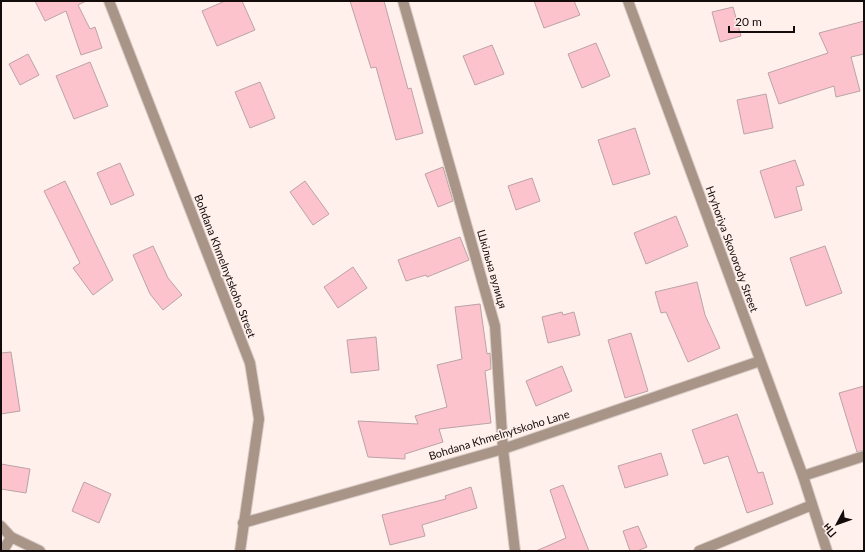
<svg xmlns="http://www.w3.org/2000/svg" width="865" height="552" viewBox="0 0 865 552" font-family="Lato,sans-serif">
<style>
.building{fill:#fcc3cd;stroke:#bba3a7}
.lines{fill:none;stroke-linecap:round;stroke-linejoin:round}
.minor-casing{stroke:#d9ccc8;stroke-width:12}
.minor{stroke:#a89587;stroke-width:10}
.labels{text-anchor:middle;stroke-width:3.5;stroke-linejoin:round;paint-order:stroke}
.street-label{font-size:11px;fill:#140c0a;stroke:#fff0ec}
</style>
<rect width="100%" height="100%" fill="#fff0ec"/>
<g class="building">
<path d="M35,1H86L78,5L90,29L95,27L102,48L81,55L66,11L45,21Z"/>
<path d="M225,1H242L255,30L217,46L202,11Z"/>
<path d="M350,1H384L408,89L411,88L423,133L396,140L376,67L371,68Z"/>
<path d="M534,1H574L580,15L544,28Z"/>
<path d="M733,7L741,36L720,42L712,12Z"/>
<path d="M864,21V54L851,57L860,91L836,97L834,86L779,104L768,73L828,53L819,33Z"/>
<path d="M596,43L610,76L582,88L568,54Z"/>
<path d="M492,45L504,74L475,85L463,56Z"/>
<path d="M28,54L39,75L20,85L9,64Z"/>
<path d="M90,62L108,106L74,119L56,76Z"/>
<path d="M260,82L275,118L250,128L235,92Z"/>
<path d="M766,94L773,128L744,134L737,100Z"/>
<path d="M635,128L650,174L613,185L598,140Z"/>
<path d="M795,160L804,185L796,187L802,210L775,218L760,171Z"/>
<path d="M120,163L134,195L111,205L97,173Z"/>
<path d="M443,167L453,201L438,207L425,174Z"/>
<path d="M532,178L540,201L516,210L508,186Z"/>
<path d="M65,181L113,280L93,295L73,268L80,263L44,191Z"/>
<path d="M305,181L329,214L313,225L290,192Z"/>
<path d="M676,216L688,246L646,264L634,233Z"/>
<path d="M460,237L469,260L427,277L426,275L406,281L398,260Z"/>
<path d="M153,246L168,278L182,295L163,310L150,294L133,255Z"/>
<path d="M825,246L842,293L806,306L790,258Z"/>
<path d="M353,267L367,288L338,308L324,287Z"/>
<path d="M697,282L705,315L720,348L688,362L666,312L661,313L655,292Z"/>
<path d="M480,304L487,354L490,353L491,369L485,371L491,423L439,429L443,442L405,454V459L368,457L358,421L418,424L415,416L447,407L437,365L462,359L455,307Z"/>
<path d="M562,312L563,315L574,312L580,335L548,343L542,317Z"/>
<path d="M631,333L648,391L625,398L608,340Z"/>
<path d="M376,337L379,370L351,373L347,340Z"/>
<path d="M11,352L20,411L1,414V353Z"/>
<path d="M562,366L572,391L536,406L526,381Z"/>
<path d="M864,386V450L857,452L839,393Z"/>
<path d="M737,414L758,473L763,472L773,504L747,513L728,456L704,464L692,430Z"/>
<path d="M661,453L668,475L625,488L618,466Z"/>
<path d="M1,464L30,469L26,493L1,489Z"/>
<path d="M84,482L111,494L99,523L72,511Z"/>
<path d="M563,485L589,551H536L566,538L550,490Z"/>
<path d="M471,487L477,508L422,525L425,536L390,545L382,515L446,499L445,496Z"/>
<path d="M638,526L647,547L637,551H630L623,531Z"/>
</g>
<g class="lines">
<defs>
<g id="minor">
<path d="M109,1L250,363L259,419L240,551"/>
<path d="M403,1L495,326L503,449L515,551"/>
<path d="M628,1L803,476L827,551"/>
<path d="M803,476L864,456"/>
<path d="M243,523L503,449L760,361"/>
<path d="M1,526L11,537L40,551"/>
<path d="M3,551L11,537"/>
<path d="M699,551L812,505"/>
</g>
</defs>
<use href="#minor" class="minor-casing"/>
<use href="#minor" class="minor"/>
</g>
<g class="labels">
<g class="street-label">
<text transform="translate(732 249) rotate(70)" y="4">Hryhoriya Skovorody Street</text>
<text transform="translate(225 266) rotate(69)" y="4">Bohdana Khmelnytskoho Street</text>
<text transform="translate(492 269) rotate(74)" y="4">Шкільна вулиця</text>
<text transform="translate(499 435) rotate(-17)" y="4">Bohdana Khmelnytskoho Lane</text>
</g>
</g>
<rect width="865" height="552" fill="none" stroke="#140c0a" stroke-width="4"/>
<g transform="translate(837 524) rotate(229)" stroke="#fff0ec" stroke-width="3" paint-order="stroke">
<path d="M0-3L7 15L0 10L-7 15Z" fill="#140c0a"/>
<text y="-6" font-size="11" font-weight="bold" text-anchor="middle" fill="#140c0a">Пн</text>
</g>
<path d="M729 26v6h65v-6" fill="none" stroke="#140c0a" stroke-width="2"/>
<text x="735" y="26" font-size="12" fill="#140c0a" stroke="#fff0ec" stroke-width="3" paint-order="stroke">20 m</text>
</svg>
